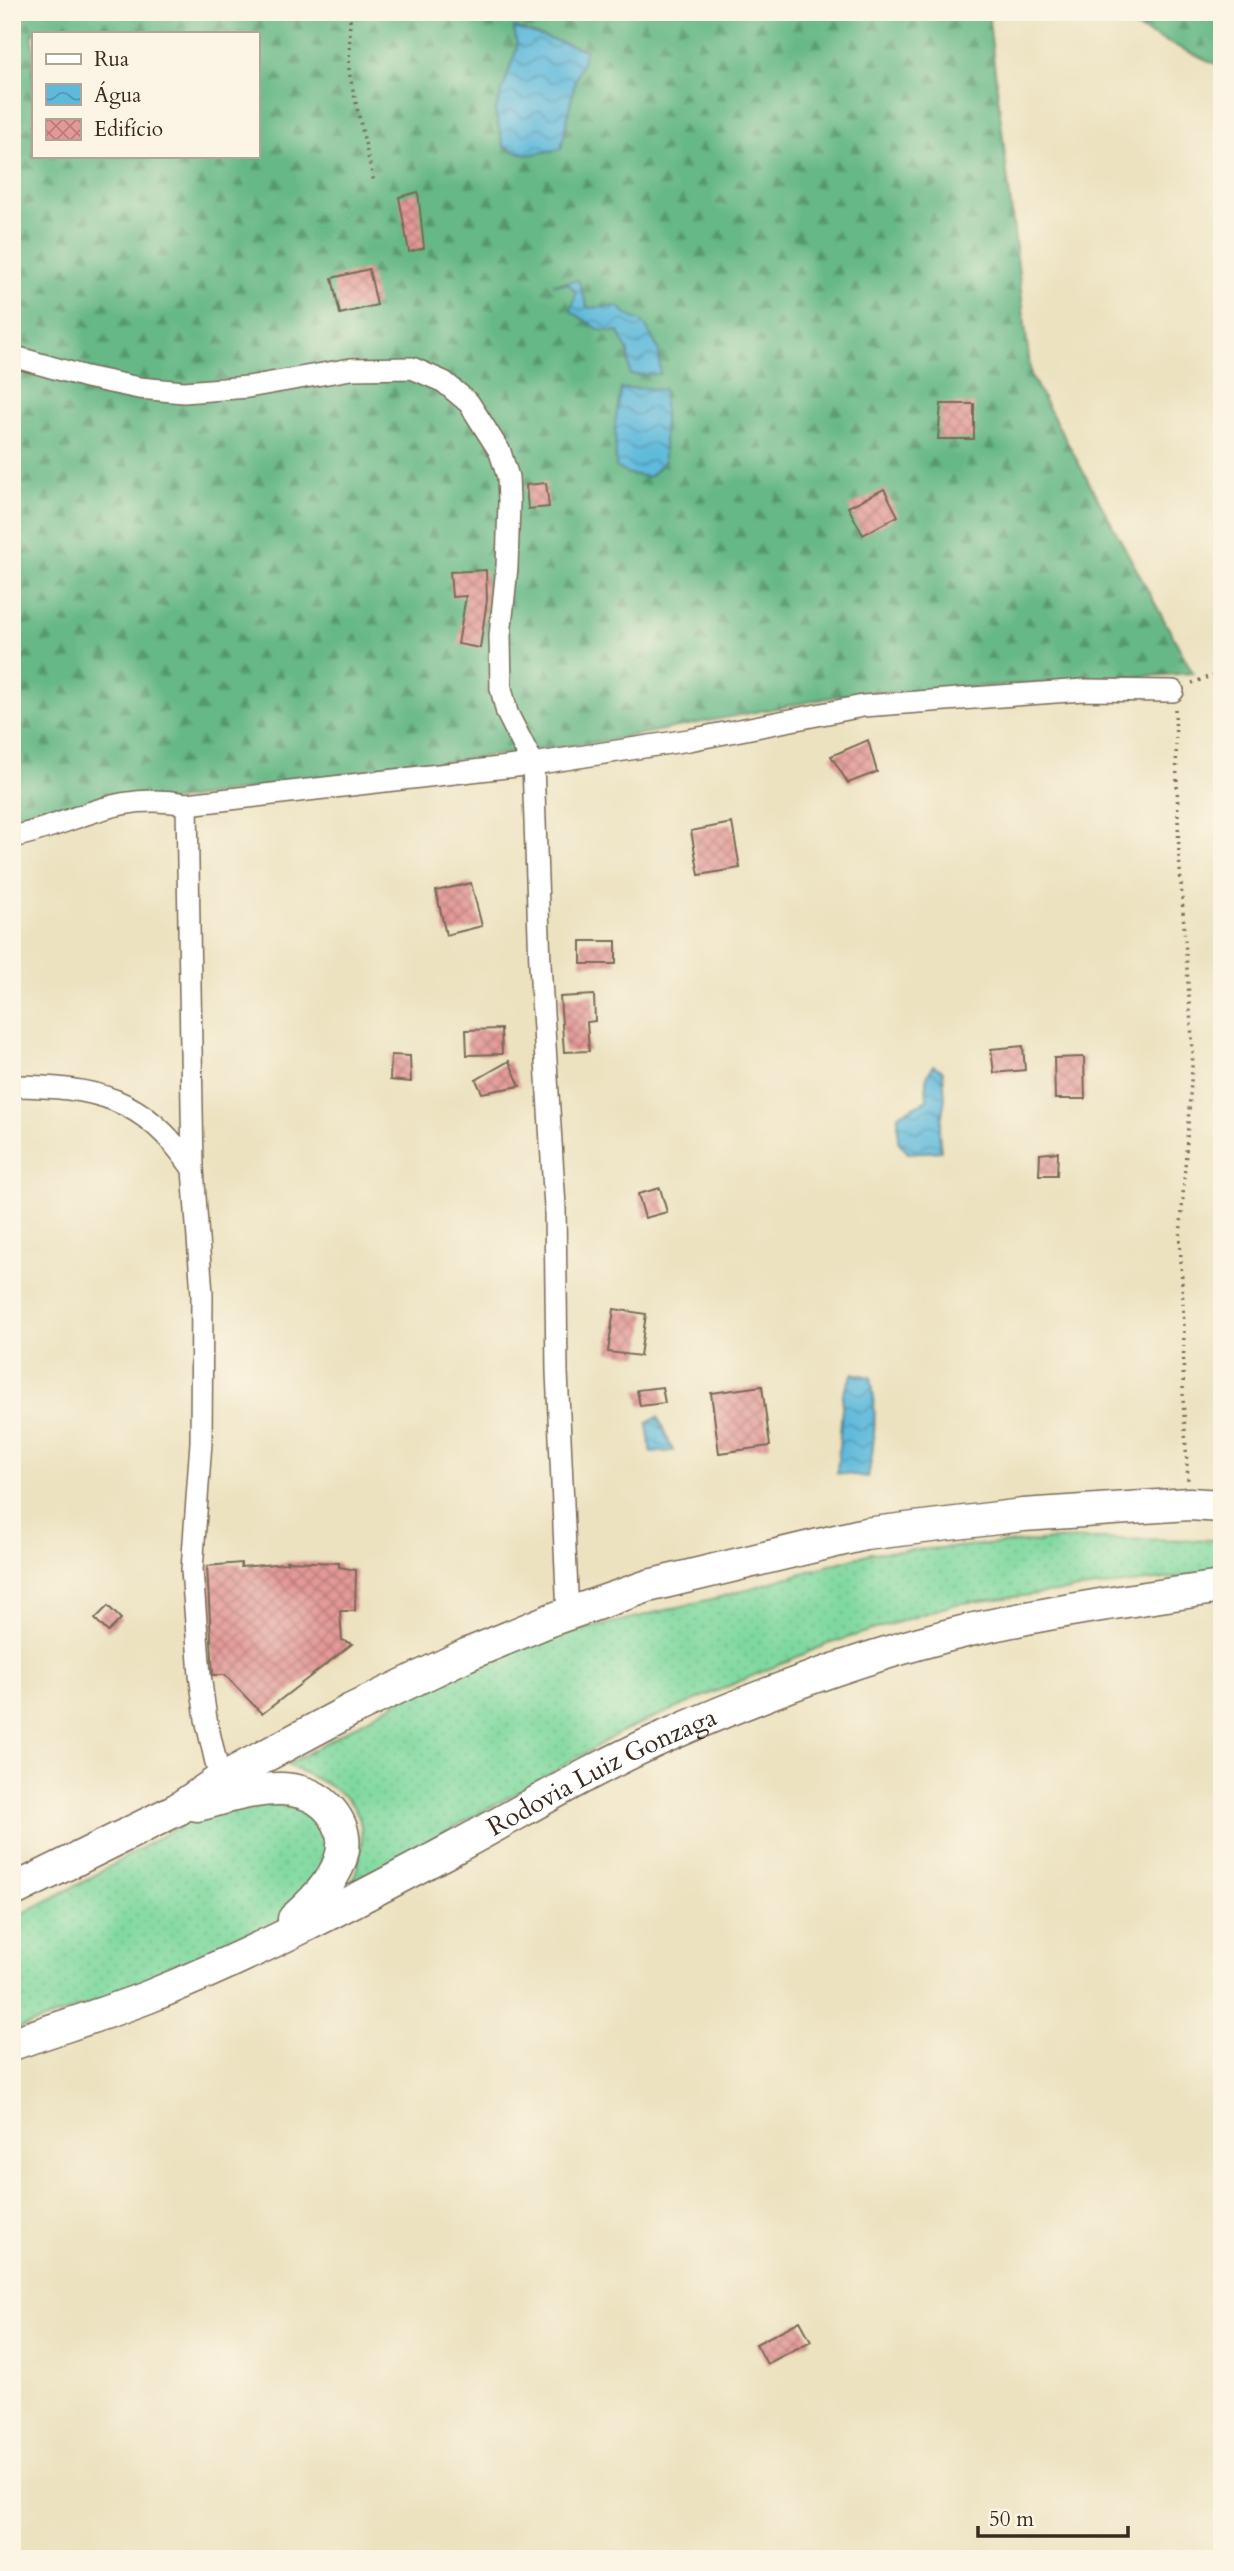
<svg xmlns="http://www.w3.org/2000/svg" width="1234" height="2571" viewBox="0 0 1234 2571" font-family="Cardo,serif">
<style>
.grass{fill:url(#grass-dots);stroke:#5c815e;stroke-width:2}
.forest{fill:url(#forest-firs);stroke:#507152;stroke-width:2;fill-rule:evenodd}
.water{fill:url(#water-waves);stroke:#4c727d;stroke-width:2}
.building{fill:url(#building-cross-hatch)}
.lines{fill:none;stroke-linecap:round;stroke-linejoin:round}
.minor-casing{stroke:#796a57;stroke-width:24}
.highway-casing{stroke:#796a57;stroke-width:35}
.path{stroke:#796a57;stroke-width:3.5;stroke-dasharray:2 5;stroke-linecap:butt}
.minor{stroke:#fff;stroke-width:21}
.highway{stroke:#fff;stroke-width:32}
.labels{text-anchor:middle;stroke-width:6;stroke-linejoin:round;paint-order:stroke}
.street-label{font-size:26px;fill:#3b2a1e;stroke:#fcf5e5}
</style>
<defs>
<pattern id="grass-dots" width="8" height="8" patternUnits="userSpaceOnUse" patternTransform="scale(1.75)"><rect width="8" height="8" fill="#7ed89f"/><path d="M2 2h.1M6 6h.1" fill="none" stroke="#6eba88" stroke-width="1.8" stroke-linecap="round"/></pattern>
<pattern id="forest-firs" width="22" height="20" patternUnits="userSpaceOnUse" patternTransform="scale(1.75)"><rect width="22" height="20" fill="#66b886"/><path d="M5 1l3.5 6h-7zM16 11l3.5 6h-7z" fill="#55966d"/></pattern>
<pattern id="water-waves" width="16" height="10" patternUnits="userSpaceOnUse" patternTransform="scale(1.75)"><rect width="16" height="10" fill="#5ebadc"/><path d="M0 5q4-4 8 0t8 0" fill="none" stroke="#4f97b2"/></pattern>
<pattern id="building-cross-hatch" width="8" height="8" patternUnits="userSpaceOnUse" patternTransform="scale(1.75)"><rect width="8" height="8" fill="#e39997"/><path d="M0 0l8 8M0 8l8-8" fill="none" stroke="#b97d7b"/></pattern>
</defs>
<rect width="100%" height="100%" fill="#fcf5e5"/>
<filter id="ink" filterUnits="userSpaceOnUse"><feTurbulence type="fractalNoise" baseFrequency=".0143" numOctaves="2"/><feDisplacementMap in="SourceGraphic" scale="14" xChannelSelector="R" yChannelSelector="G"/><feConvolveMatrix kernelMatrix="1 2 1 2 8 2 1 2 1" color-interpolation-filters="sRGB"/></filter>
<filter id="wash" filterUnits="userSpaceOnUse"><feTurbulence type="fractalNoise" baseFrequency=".00686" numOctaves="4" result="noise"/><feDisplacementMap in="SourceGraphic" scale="28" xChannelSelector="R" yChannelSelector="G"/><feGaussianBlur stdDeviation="1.57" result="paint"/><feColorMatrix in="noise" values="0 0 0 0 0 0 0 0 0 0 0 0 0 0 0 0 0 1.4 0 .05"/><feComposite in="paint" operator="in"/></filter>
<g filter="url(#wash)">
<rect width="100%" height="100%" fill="#ece2c0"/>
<g class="grass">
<path d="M1070,1539L1222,1540V1572L955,1604L825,1645L623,1731L524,1789L353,1882C377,1806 351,1794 287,1765L432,1682L542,1640L724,1596L871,1553Z"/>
<path d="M266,1802L302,1811L320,1824L328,1845L318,1875L288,1914L260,1934L173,1975L12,2031V1919L85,1881L177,1827L218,1807Z"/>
</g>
<g class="forest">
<path d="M12,12H988L1031,376L1193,673L839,696L605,741L357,773L86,814L12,820ZM33,33H257V156H33Z"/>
<path d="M1101,12H1222V67Z"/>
</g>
<g class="water">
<path d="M514,28L586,50L575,81L561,149L527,155L504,147L495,112L517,48Z"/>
<path d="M578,280L588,308L617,306L631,317L643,322L659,350L660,374L630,375L628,352L619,332L600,330L571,311L576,293L569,284H553Z"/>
<path d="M644,388L664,390V462L649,477L628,474L616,467L615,424L621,389Z"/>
<path d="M933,1065L943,1071L945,1098L939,1132L941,1151L908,1153L898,1141V1115L927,1100L926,1079Z"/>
<path d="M853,1373L871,1377C877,1410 875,1444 868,1477L837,1473L843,1394Z"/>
<path d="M658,1417L673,1451L651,1453L647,1423Z"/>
</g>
<g id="blocks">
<g class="building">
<path d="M418,192L424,248L409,252L399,197Z"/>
<path d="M369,269L377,305L340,314L332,278Z"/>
<path d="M941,404H974V439H938Z"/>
<path d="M546,483L549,507L528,509L526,485Z"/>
<path d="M884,489L898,516L863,535L848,507Z"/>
<path d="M486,570L487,600L480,648L458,644L466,596L452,597L450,572Z"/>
<path d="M868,740L877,772L848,783L831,756Z"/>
<path d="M732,823L740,868L699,875L691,831Z"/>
<path d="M471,883L482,926L446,935L436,891Z"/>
<rect x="581" y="941" width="35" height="23"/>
<path d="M594,995L595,1021L587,1022L589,1051L564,1052L560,997Z"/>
<path d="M501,1029L502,1054L467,1055L466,1030Z"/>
<path d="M1023,1046L1025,1070L994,1073L991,1049Z"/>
<path d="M391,1055L410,1056L411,1082L390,1080Z"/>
<path d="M1084,1057L1085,1099H1055L1054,1058Z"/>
<path d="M509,1061L520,1086L482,1093L476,1080Z"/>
<path d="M1058,1152L1057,1175H1039L1040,1154Z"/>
<path d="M660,1188L667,1212L645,1218L638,1194Z"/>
<path d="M614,1309L646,1314L640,1356L608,1352Z"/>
<path d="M762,1386L770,1446L719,1453L711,1393Z"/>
<path d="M662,1387L665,1403L640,1406L637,1390Z"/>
<path d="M286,1561L339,1563V1567L356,1570L355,1611H340L342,1640L352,1644L262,1714L225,1675H213L207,1566L241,1563V1567L287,1563Z"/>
<path d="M108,1606L121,1619L108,1632L95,1619Z"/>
<path d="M800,2321L811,2341L767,2364L756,2344Z"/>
</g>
</g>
</g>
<g filter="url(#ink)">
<use href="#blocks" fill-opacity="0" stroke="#796a57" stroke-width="2"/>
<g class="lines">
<defs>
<g id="minor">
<path d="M12,356L86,377L139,388L184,392L248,387L351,369L412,368L444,382L469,403L500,452L508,477L509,502L507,567L500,636L501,688L507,713L533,764L540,964L555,1207L557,1372L568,1614"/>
<path d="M187,804L193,1169L202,1294L201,1442L192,1570L200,1675L206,1719L220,1780"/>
<path d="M12,837C79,823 113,791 187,804L533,764L689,740L863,706L1083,690L1173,691"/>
<path d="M12,1086C96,1087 143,1096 193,1169"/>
</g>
<g id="highway">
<path d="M197,1805C225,1798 254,1788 282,1789C301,1790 318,1796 330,1810C364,1850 325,1892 294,1919"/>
<path d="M12,1891L178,1809L220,1780L351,1710L466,1655L553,1619L648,1586L865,1534L1023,1515L1189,1504L1222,1506"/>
<path id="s1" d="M12,2044C57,2028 104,2014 148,1997C253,1955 355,1901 454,1848C523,1811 590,1770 662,1738C761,1694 865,1655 970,1630C1053,1611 1138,1599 1222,1587"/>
</g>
</defs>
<use href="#minor" class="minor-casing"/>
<use href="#highway" class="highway-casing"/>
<g class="path">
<path d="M350,12L349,72L374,183"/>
<path d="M1192,683L1222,672"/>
<path d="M1175,709L1179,855L1193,1053L1180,1239L1184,1327L1183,1398L1188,1481"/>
</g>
<use href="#minor" class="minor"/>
<use href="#highway" class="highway"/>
</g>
</g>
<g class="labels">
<g class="street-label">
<text dy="9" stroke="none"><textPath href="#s1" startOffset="651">Rodovia Luiz Gonzaga</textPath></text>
</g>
</g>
<rect width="1234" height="2571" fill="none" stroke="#fcf5e5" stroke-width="42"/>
<rect x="32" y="32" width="228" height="126" fill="#fcf5e5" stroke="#afa495" stroke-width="2"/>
<rect x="46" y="54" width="35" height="10" fill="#ffffff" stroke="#afa495" stroke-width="2"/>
<text x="94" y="66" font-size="21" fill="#3b2a1e">Rua</text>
<rect x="46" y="84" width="35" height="21" fill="url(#water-waves)" stroke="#afa495" stroke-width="2"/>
<text x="94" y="102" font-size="21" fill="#3b2a1e">Água</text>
<rect x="46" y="119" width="35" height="21" fill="url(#building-cross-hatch)" stroke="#afa495" stroke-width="2"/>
<text x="94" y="136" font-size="21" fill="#3b2a1e">Edifício</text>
<path d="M978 2526v10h150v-10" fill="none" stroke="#3b2a1e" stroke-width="3.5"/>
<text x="989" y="2526" font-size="21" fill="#3b2a1e" stroke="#fcf5e5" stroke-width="5" paint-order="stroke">50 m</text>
</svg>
